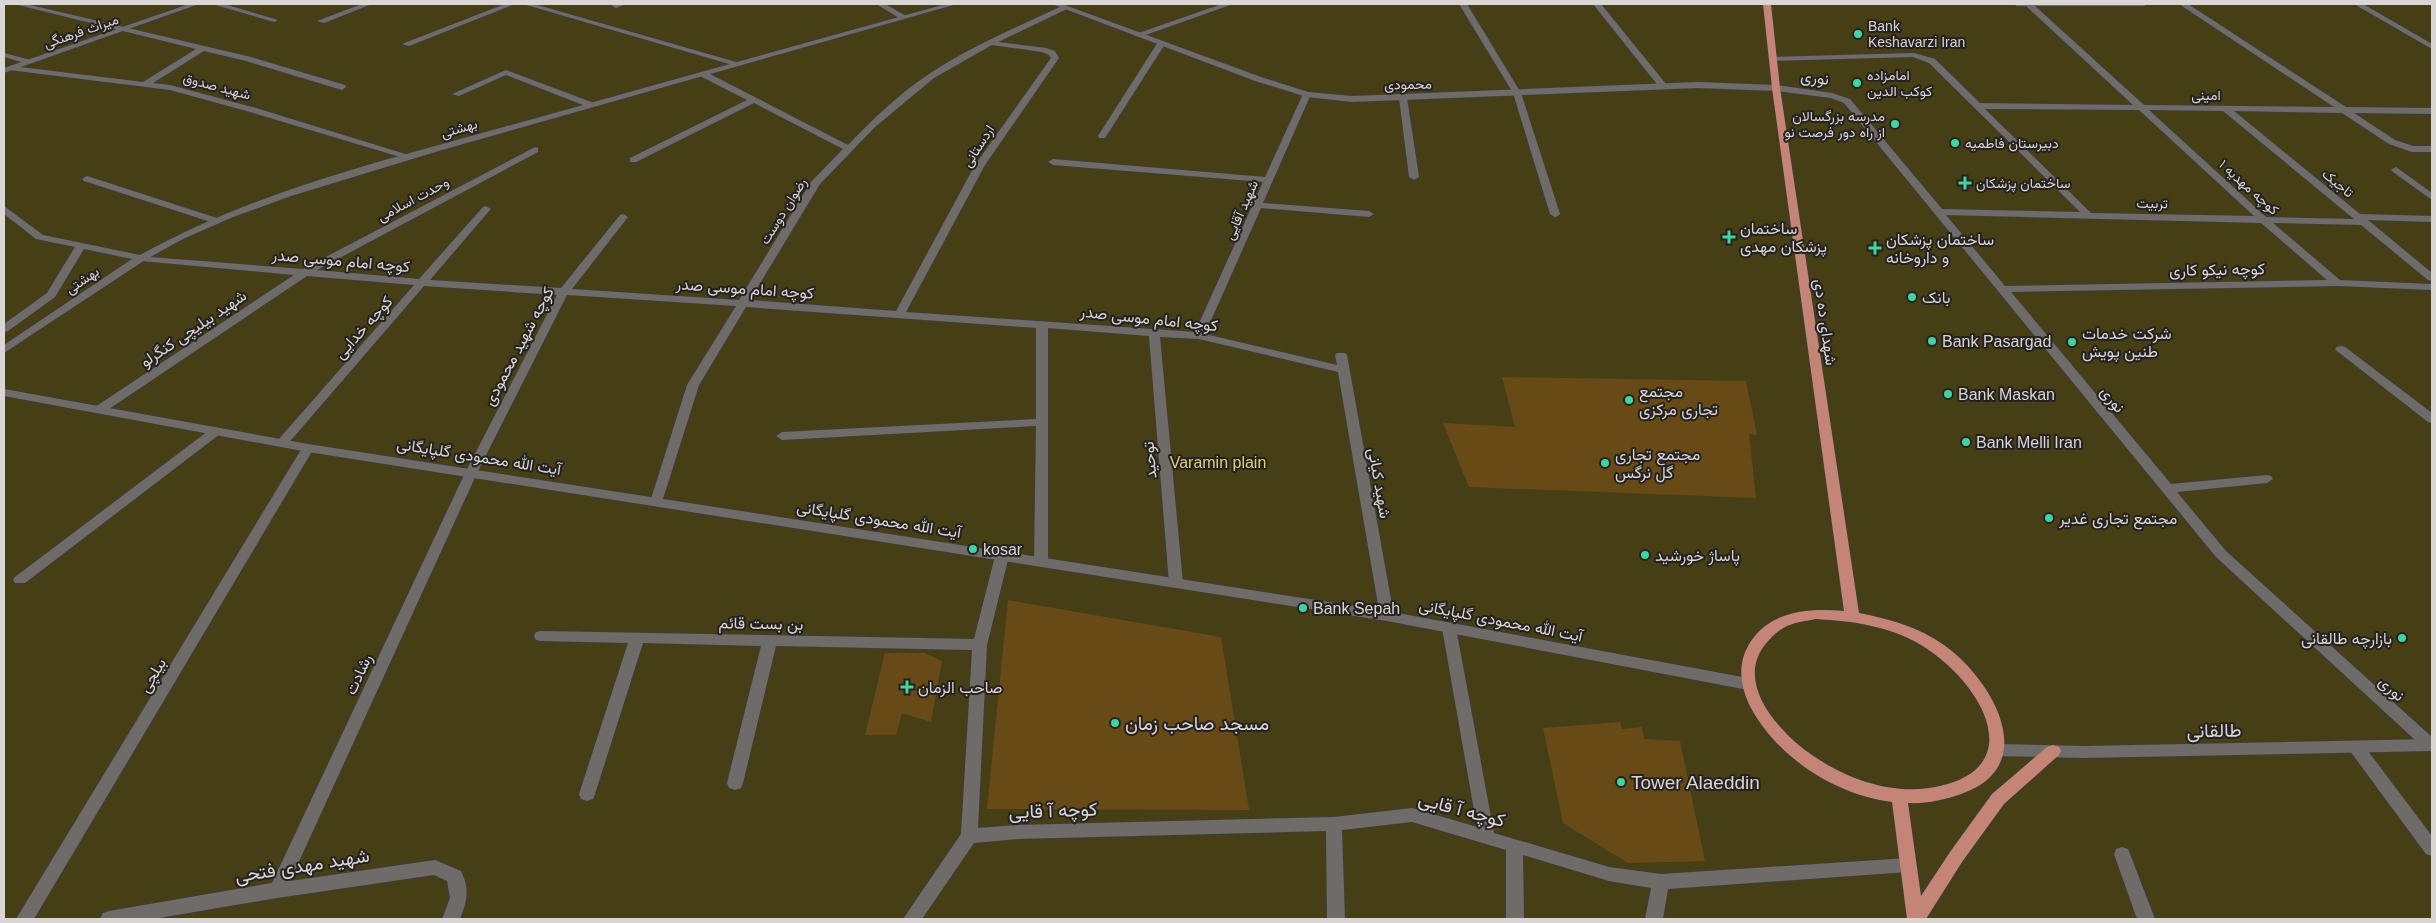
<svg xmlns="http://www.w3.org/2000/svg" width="2436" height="923" viewBox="0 0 2436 923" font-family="Arial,Vazirmatn,sans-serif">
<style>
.green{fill:#463f15}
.building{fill:#684a17}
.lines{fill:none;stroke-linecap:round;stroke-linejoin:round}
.street-casing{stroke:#3f3c3a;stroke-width:2}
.secondary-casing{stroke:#3f3c3a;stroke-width:2}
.primary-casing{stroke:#3f3c3a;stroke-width:2}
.street{fill:#6f6b68;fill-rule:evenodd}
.secondary{fill:#6f6b68;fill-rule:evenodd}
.primary{fill:#c48476;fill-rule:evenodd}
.poi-dot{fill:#40d4a1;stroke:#24211f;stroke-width:2}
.labels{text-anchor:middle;stroke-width:4;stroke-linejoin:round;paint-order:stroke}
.far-poi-label{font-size:14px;fill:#d9d6d5;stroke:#24211f;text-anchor:start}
.far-street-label{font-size:14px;fill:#d9d6d5;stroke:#24211f}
.street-label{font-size:16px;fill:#d9d6d5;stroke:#24211f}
.poi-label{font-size:16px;fill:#d9d6d5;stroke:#24211f;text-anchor:start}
.park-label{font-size:16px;fill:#e0d17c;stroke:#24211f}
.near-poi-label{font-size:19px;fill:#d9d6d5;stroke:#24211f;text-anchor:start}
.near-street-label{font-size:19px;fill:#d9d6d5;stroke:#24211f}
</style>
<rect width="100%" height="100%" fill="#24211f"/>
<rect class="green" x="4" y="4" width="2428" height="915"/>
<g class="building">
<path d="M1502,377L1746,381L1757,435L1749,434L1756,498L1469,487L1443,423L1515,427Z"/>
<path d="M1008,600L1221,637L1249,810L987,809Z"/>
<path d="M885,653H925L942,661L931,722L902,713L896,735H865Z"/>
<path d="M1620,722L1622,729L1642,727L1644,739L1680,741L1705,861L1628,863L1563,823L1543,728Z"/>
</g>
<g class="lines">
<defs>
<g id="street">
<path d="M14,4H26L251,57L345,85L346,87L342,90L246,61L204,51L153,83L170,85L256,108L415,157L413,159H407L250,112L170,90L9,70L8,68L12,66L143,82L196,49Z"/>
<path d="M212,4H224L278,20L274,22Z"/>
<path d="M362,4H372L324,23L317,21Z"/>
<path d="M505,4H515L409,46L402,44Z"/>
<path d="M523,4H534L743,64L736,66Z"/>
<path d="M615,4H626L616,8L612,6Z"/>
<path d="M876,4H885L908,17L901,19Z"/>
<path d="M1222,4H1233L1140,37L1133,35Z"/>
<path d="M1459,4H1467L1521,93L1560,214L1558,216L1555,217L1550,214L1513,93Z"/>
<path d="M1593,4H1601L1666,84V88H1660Z"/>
<path d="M2013,4H2148L2144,6H2035L2144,105L2334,107L2179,4H2188L2346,107L2432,108V114L2354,113L2395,140L2413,146H2432V152H2412L2389,144L2342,113L2234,111L2360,214L2432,216V222L2368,220L2432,273V281L2428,280L2361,225L2273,223L2340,280L2432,284V290L2337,286L2011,292L2171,484L2267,475L2271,476L2273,479L2267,483L2177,492L2226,551L2432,737V751L2425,749L2216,557L1844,103L1831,98L1776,91L1772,88L1776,85L1832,93L1850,99L1942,209L2080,212L1929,63L1913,57L1773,61L1769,59L1773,57L1914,53L1935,59L1980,103L2133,105L2026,6H2017ZM1985,109L2139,110L2254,216L2091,213ZM2149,110L2223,111L2354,219L2266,217ZM1946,215L2261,223L2327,280L2005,286Z"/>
<path d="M2354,4H2363L2432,44V49Z"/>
<path d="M1062,6L1069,8L998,42L1046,48L1055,51L1059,58L985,165L906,312L1195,332L1263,182L1053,165L1048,162L1053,159L1265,177L1303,94L1310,92L1311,94L1263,203L1369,211L1374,214L1369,217L1261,208L1205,334L1337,365L1335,355L1337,353H1345L1347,355L1394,616L1392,620H1382L1380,616L1338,372L1199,339L1160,337L1183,583L1181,586H1171L1169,583L1149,336L1048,328V562L1046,565H1036L1034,562L1036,426L782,440L776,436L782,432L1036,419V328L746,307L699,385L662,502L656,506L650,502L687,385L736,306L567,295L477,473L290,881L435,860L461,871C470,889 467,901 460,919H442L450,898L447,881L434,875L277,898L153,919H100L103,913L109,911L272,883L465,473L557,295L424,286L286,446H278L276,443L278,440L414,285L307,276L103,413H95L93,410L95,407L294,275L141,261L136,258L137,256L303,269L535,147L538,148V152L317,270L419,279L483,207L486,206L491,209L489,211L430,280L561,288L620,215L623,214L628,217L572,289L739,300L811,182L843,149L754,103L636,162H630V158L747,100L700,76V72H706L848,145C872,120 900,93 929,74C970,47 1017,27 1062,6ZM992,45L1042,52L1049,55L1051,58L975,165L896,311L750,300L820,184L875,127L934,78Z"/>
<path d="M1158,42L1165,44L1105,138H1099L1098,136Z"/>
<path d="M4,53L31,60L32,62L28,64L4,57Z"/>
<path d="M506,70L594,103L595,105L588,107L506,75L459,96L452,94Z"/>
<path d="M1403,95L1407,98L1419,177L1414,180L1409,177L1399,98Z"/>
<path d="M2396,167L2432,193V200L2393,172L2391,170Z"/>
<path d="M87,176L220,219L222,221L217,224L214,223L84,181L82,179Z"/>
<path d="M2341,346L2345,347L2432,413V423L2428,422L2337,351L2335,349L2337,347Z"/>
<path d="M216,427L222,431L220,434L25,583H15L13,580L15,577L212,428Z"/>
<path d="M308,444L314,448L34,919H16L302,448Z"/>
<path d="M1002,551L1007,553L1009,556L987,645L978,828L1018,825L1334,817L1412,808L1477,827L1442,628L1444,624H1454L1456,628L1494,833L1609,867L1661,874L1908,858L1914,860L1916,865L1914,870L1908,872L1668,889L1663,919H1645L1651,888L1609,881L1523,855L1524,919H1506V850L1412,822L1342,830L1345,919H1327L1326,831L1018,839L974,843L922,919H903L961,834L972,650L776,646L743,783L741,788L735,790L729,788L727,783L761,646L643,643L595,794L593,799L587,801L581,799L579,794L628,643L541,641L536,640L534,636L536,632L541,631L974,639L995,556L997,553Z"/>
<path d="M2356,741L2362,743L2432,836V856L2426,854L2350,751L2348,747L2350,743Z"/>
<path d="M2122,847L2128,849L2130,854L2155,919H2137L2114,854L2116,849Z"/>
</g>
<g id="secondary">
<path d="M189,4H199L4,73V68Z"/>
<path d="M946,4H957L442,150L291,196L233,217L183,239L145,260L4,353V345L132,259L84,249L55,297L8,331L4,332V324L47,293L75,247L36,239L4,214V206L43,235L140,255C251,193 381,161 504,127C651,86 798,45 946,4Z"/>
<path d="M1052,4H1062L1261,77L1308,92L1352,96L1698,82L1776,85L1780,88L1776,91L1698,88L1352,102L1307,97L1255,81Z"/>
<path d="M4,389L308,444L1387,611L1748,678L1753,680L1755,684L1753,688L1748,690L1387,621L308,452L4,396Z"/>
<path d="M2432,739V751L2084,758L1996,756L1990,754L1988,750L1990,746L1996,744L2084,746Z"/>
</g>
<path id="primary" d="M1763,4H1771L1780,88L1859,613C1889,619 1919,627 1944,645C1992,679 2043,766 1961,794C1944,800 1926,804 1908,803L1921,896L1950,852L1992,794L2047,747L2053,745L2059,747L2061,751L2059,755L2004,804L1962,862L1926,919H1907L1892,802C1836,795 1778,758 1751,708C1739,684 1736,660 1754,637C1775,610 1812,608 1844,611L1772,88ZM1816,619C1852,621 1890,626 1921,645C1981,681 2035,772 1929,788C1888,794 1845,778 1812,755C1781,734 1735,685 1764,646C1770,638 1778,630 1787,626C1796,622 1806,621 1816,619Z"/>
</defs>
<use href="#street" class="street-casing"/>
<use href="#secondary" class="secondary-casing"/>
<use href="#primary" class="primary-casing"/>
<use href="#street" class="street"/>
<use href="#secondary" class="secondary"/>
<use href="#primary" class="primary"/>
</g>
<g class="poi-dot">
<circle cx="1858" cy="34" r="5"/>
<circle cx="1857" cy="83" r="5"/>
<circle cx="1895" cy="124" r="5"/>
<circle cx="1955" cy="143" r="5"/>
<path d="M1962.5 175.5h5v5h5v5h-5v5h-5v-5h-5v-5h5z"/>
<path d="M1726.5 229.5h5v5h5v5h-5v5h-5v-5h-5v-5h5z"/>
<path d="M1872.5 240.5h5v5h5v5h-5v5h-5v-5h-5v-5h5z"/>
<circle cx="1912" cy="297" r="5"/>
<circle cx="1932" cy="341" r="5"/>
<circle cx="2072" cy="342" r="5"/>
<circle cx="1948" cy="394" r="5"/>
<circle cx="1629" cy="400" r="5"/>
<circle cx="1966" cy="442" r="5"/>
<circle cx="1605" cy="463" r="5"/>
<circle cx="2049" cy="518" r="5"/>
<circle cx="973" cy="549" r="5"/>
<circle cx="1645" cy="555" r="5"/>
<circle cx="1303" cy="608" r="5"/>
<circle cx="2402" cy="638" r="5"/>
<path d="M904.5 679.5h5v5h5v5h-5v5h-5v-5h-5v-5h5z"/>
<circle cx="1115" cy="723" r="5"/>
<circle cx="1621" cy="782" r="5"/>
</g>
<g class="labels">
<g class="far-poi-label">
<text x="1868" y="31">Bank<tspan x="1868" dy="16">Keshavarzi Iran</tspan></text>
<text x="1867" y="80">امامزاده<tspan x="1867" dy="16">کوکب الدین</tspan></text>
<text x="1885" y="121" text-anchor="end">مدرسه بزرگسالان<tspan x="1885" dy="16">از راه دور فرصت نو</tspan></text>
<text x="1965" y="148">دبیرستان فاطمیه</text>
<text x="1976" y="188">ساختمان پزشکان</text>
</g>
<g class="far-street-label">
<text transform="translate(81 31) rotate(-19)" y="5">میراث فرهنگی</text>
<text transform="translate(1408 84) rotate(-1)" y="5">محمودی</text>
<text transform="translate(217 86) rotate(15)" y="5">شهید صدوق</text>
<text x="2206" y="100">امینی</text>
<text transform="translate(459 128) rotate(-16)" y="5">بهشتی</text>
<text transform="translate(978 146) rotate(-57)" y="5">اردستانی</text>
<text transform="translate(2338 183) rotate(39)" y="5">تاجیک</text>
<text transform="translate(2249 187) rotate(42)" y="5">کوچه مهدیه ۱</text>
<text transform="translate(413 199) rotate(-28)" y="5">وحدت اسلامی</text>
<text transform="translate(2152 203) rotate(1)" y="5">تربیت</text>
<text transform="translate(1241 210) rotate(-66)" y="5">شهید آقایی</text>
<text transform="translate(783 211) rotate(-58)" y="5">رضوان دوست</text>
<text transform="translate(82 280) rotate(-34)" y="5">بهشتی</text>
</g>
<g class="street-label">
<text transform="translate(1815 77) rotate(8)" y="6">نوری</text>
<text transform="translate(341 260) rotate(5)" y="6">کوچه امام موسی صدر</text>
<text transform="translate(2217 269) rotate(-1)" y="6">کوچه نیکو کاری</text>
<text transform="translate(745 288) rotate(4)" y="6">کوچه امام موسی صدر</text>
<text transform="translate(1149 318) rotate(6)" y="6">کوچه امام موسی صدر</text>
<text transform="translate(1826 322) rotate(82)" y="6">شهدای ده دی</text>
<text transform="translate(363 327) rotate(-48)" y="6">کوچه خدایی</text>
<text transform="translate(193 328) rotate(-34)" y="6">شهید بیلیچی کنگرلو</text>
<text transform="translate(518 346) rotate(-62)" y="6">کوچه شهید محمودی</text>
<text transform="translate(2113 399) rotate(51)" y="6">نوری</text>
<text transform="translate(479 456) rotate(9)" y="6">آیت الله محمودی گلپایگانی</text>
<text transform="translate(1149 460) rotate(-95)" y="6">توحید</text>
<text transform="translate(1380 483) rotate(80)" y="6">شهید کیانی</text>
<text transform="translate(879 519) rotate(9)" y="6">آیت الله محمودی گلپایگانی</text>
<text transform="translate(1501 620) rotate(11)" y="6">آیت الله محمودی گلپایگانی</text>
<text transform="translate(761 623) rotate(1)" y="6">بن بست قائم</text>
<text transform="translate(358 674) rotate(-65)" y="6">رشادت</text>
<text transform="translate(152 675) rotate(-59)" y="6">بیلچی</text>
<text transform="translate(2392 688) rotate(42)" y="6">نوری</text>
</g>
<g class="poi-label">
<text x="1740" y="234">ساختمان<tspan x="1740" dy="18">پزشکان مهدی</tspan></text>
<text x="1886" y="245">ساختمان پزشکان<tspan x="1886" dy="18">و داروخانه</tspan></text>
<text x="1922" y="303">بانک</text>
<text x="2082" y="339">شرکت خدمات<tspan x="2082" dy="18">طنین پویش</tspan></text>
<text x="1942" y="347">Bank Pasargad</text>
<text x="1639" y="397">مجتمع<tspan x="1639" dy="18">تجاری مرکزی</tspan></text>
<text x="1958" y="400">Bank Maskan</text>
<text x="1976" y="448">Bank Melli Iran</text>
<text x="1615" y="460">مجتمع تجاری<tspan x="1615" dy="18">گل نرگس</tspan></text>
<text x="2059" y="524">مجتمع تجاری غدیر</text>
<text x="983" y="555">kosar</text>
<text x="1655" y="561">پاساژ خورشید</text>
<text x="1313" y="614">Bank Sepah</text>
<text x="2392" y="644" text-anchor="end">بازارچه طالقانی</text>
<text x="918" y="693">صاحب الزمان</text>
</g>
<g class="park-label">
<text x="1218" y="468">Varamin plain</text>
</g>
<g class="near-poi-label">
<text x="1125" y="730">مسجد صاحب زمان</text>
<text x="1631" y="789">Tower Alaeddin</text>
</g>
<g class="near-street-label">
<text transform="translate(2214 730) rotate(-1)" y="7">طالقانی</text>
<text transform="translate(1462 809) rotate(15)" y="7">کوچه آ قایی</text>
<text transform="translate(1053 810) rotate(-2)" y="7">کوچه آ قایی</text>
<text transform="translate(302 865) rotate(-9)" y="7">شهید مهدی فتحی</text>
</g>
</g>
<rect width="2436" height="923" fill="none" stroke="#d9d6d5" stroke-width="10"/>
</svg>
